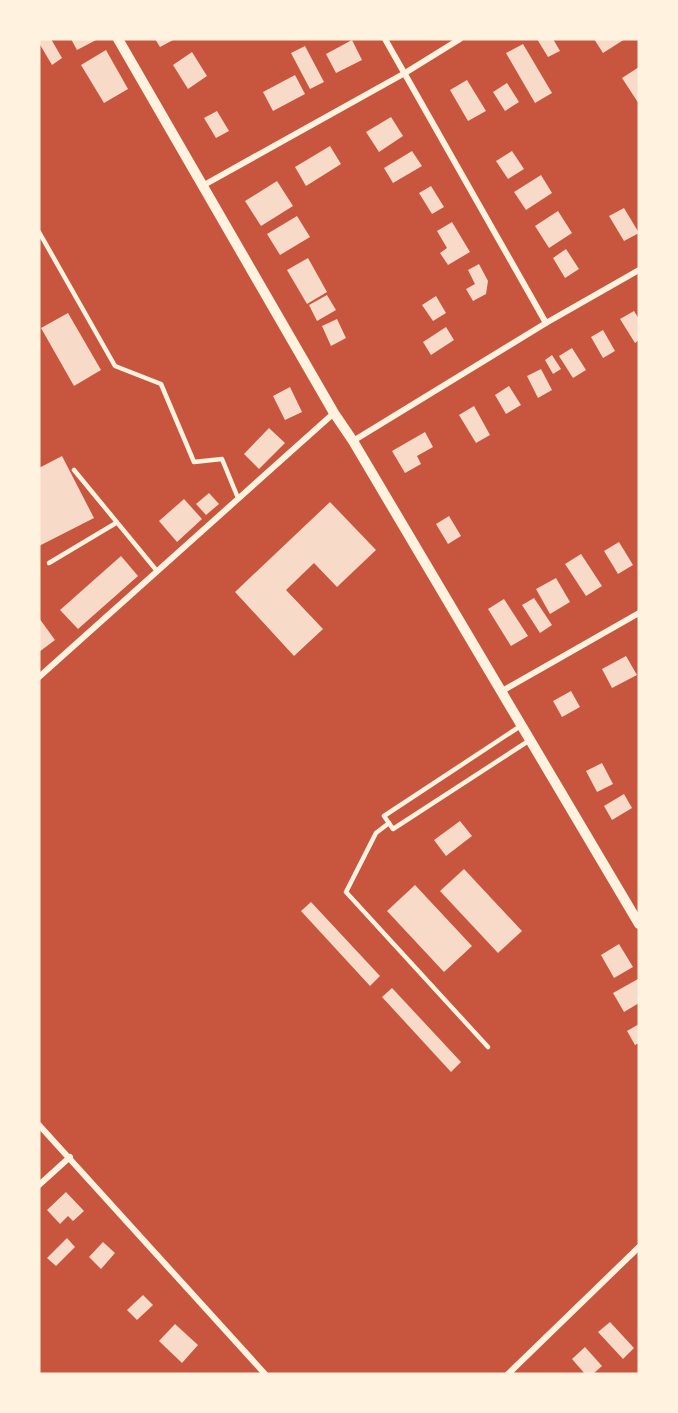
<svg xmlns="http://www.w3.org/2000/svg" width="678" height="1413" viewBox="0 0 678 1413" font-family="Lato,sans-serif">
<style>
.building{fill:#f7dbc8}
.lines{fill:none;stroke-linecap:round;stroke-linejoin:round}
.service{stroke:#fff3e0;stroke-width:4.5}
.minor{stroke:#fff3e0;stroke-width:6}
.tertiary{stroke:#fff3e0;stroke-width:10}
</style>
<rect width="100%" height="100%" fill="#c8553d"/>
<g class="building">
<path d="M39,39H51L62,58L52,65L39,43Z"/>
<path d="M71,39H98L77,50Z"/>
<path d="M155,39H175L160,47Z"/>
<path d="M537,39H553L560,51L548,57Z"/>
<path d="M594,39H625L603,53Z"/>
<path d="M352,40L362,60L336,73L326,54Z"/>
<path d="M523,44L552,93L535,103L506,53Z"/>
<path d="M305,46L324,82L310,89L291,53Z"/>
<path d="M106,50L128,89L104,103L81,65Z"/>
<path d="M192,52L207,76L188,89L173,65Z"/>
<path d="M639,67V104L622,78Z"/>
<path d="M295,75L305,94L273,111L263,92Z"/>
<path d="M467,80L486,111L468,121L450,90Z"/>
<path d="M507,83L519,102L505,111L493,92Z"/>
<path d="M217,111L229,131L216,138L204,118Z"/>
<path d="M391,117L403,136L379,152L366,132Z"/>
<path d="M330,146L341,164L306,186L295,167Z"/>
<path d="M412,151L422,166L393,183L384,168Z"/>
<path d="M512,151L524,169L508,179L496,161Z"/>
<path d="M541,175L552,193L526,210L514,192Z"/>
<path d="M277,181L293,206L261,226L245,201Z"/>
<path d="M431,186L444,207L432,214L419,193Z"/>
<path d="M624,208L639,233L624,241L609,216Z"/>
<path d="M558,211L572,233L549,248L535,226Z"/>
<path d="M297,216L310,237L280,255L267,234Z"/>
<path d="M452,222L470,252L448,265L440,253L447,248L437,231Z"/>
<path d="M566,249L579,269L565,278L553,258Z"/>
<path d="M308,258L327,292L307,304L287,270Z"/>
<path d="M479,264L488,281L486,294L473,301L466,289L475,284L468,270Z"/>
<path d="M327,295L336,310L317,321L309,305Z"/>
<path d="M436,296L446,313L433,321L422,305Z"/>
<path d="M634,311L639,319V340L635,343L620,319Z"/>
<path d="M68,313L101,370L74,386L41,328Z"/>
<path d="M337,319L346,338L331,346L322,326Z"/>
<path d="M446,327L454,340L431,355L423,342Z"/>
<path d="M603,330L615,351L603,358L591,337Z"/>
<path d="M572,348L586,370L573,378L559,356Z"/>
<path d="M552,355L561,369L553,374L545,360Z"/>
<path d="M541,369L552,390L538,398L527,376Z"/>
<path d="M509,386L521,405L506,414L495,395Z"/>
<path d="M290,387L302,412L285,420L273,396Z"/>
<path d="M474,406L490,435L476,443L459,415Z"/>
<path d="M269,428L285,443L259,469L244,454Z"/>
<path d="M425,432L433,447L417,456L421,464L405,473L392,451Z"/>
<path d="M62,456L94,518L39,546V468Z"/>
<path d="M209,493L219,504L206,515L196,504Z"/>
<path d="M184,499L202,519L177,542L159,521Z"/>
<path d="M330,502L376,550L337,587L314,563L286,590L323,629L294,656L235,592Z"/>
<path d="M449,516L461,536L448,544L436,524Z"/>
<path d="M619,542L633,565L618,574L604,551Z"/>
<path d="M581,554L602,586L586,596L565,564Z"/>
<path d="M121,556L138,576L78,629L60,610Z"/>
<path d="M556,578L570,602L550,614L536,589Z"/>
<path d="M534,598L552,625L540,633L522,605Z"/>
<path d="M504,599L528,636L511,646L488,609Z"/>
<path d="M39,618L55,640L39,652Z"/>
<path d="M626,656L637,675L612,688L602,669Z"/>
<path d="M571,691L580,707L562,717L553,701Z"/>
<path d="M602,763L613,784L597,792L586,771Z"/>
<path d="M624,794L632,808L612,820L604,806Z"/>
<path d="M460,821L472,836L446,856L434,840Z"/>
<path d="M464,869L522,931L498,953L440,891Z"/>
<path d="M415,885L472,946L444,972L387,911Z"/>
<path d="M311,902L380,976L370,986L301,911Z"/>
<path d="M619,944L633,967L614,978L601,955Z"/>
<path d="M638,979L639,1003L624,1012L613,993Z"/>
<path d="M392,988L461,1062L451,1072L382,997Z"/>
<path d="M639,1024V1043L635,1045L627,1031Z"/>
<path d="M66,1192L84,1211L73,1221L68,1216L60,1224L47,1210Z"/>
<path d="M67,1238L75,1247L56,1266L47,1258Z"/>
<path d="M103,1242L115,1253L101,1269L89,1257Z"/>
<path d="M143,1295L153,1305L137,1320L127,1310Z"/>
<path d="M610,1322L634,1348L623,1359L598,1332Z"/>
<path d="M175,1324L198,1345L182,1363L159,1341Z"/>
<path d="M585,1347L602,1366L593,1374H585L572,1359Z"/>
</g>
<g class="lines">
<g class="service">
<path d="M39,232L115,366L161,384L194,462L222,459L238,498"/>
<path d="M74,470L157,571"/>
<path d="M49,563L116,523"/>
<path d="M522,725L384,816L393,829L530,740"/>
<path d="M389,823L376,833L346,892L488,1047"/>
</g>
<g class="minor">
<path d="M385,39L546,323"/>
<path d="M204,185L405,73L460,39"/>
<path d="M353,441L546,323L639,270"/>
<path d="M39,677L334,413"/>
<path d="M502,691L639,613"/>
<path d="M39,1125L265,1374"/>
<path d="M39,1185L70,1157"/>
<path d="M508,1374L639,1247"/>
</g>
<path class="tertiary" d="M118,39L334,413L353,441L639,924"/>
</g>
<rect width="678" height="1413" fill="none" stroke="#fff3e0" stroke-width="81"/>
</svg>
